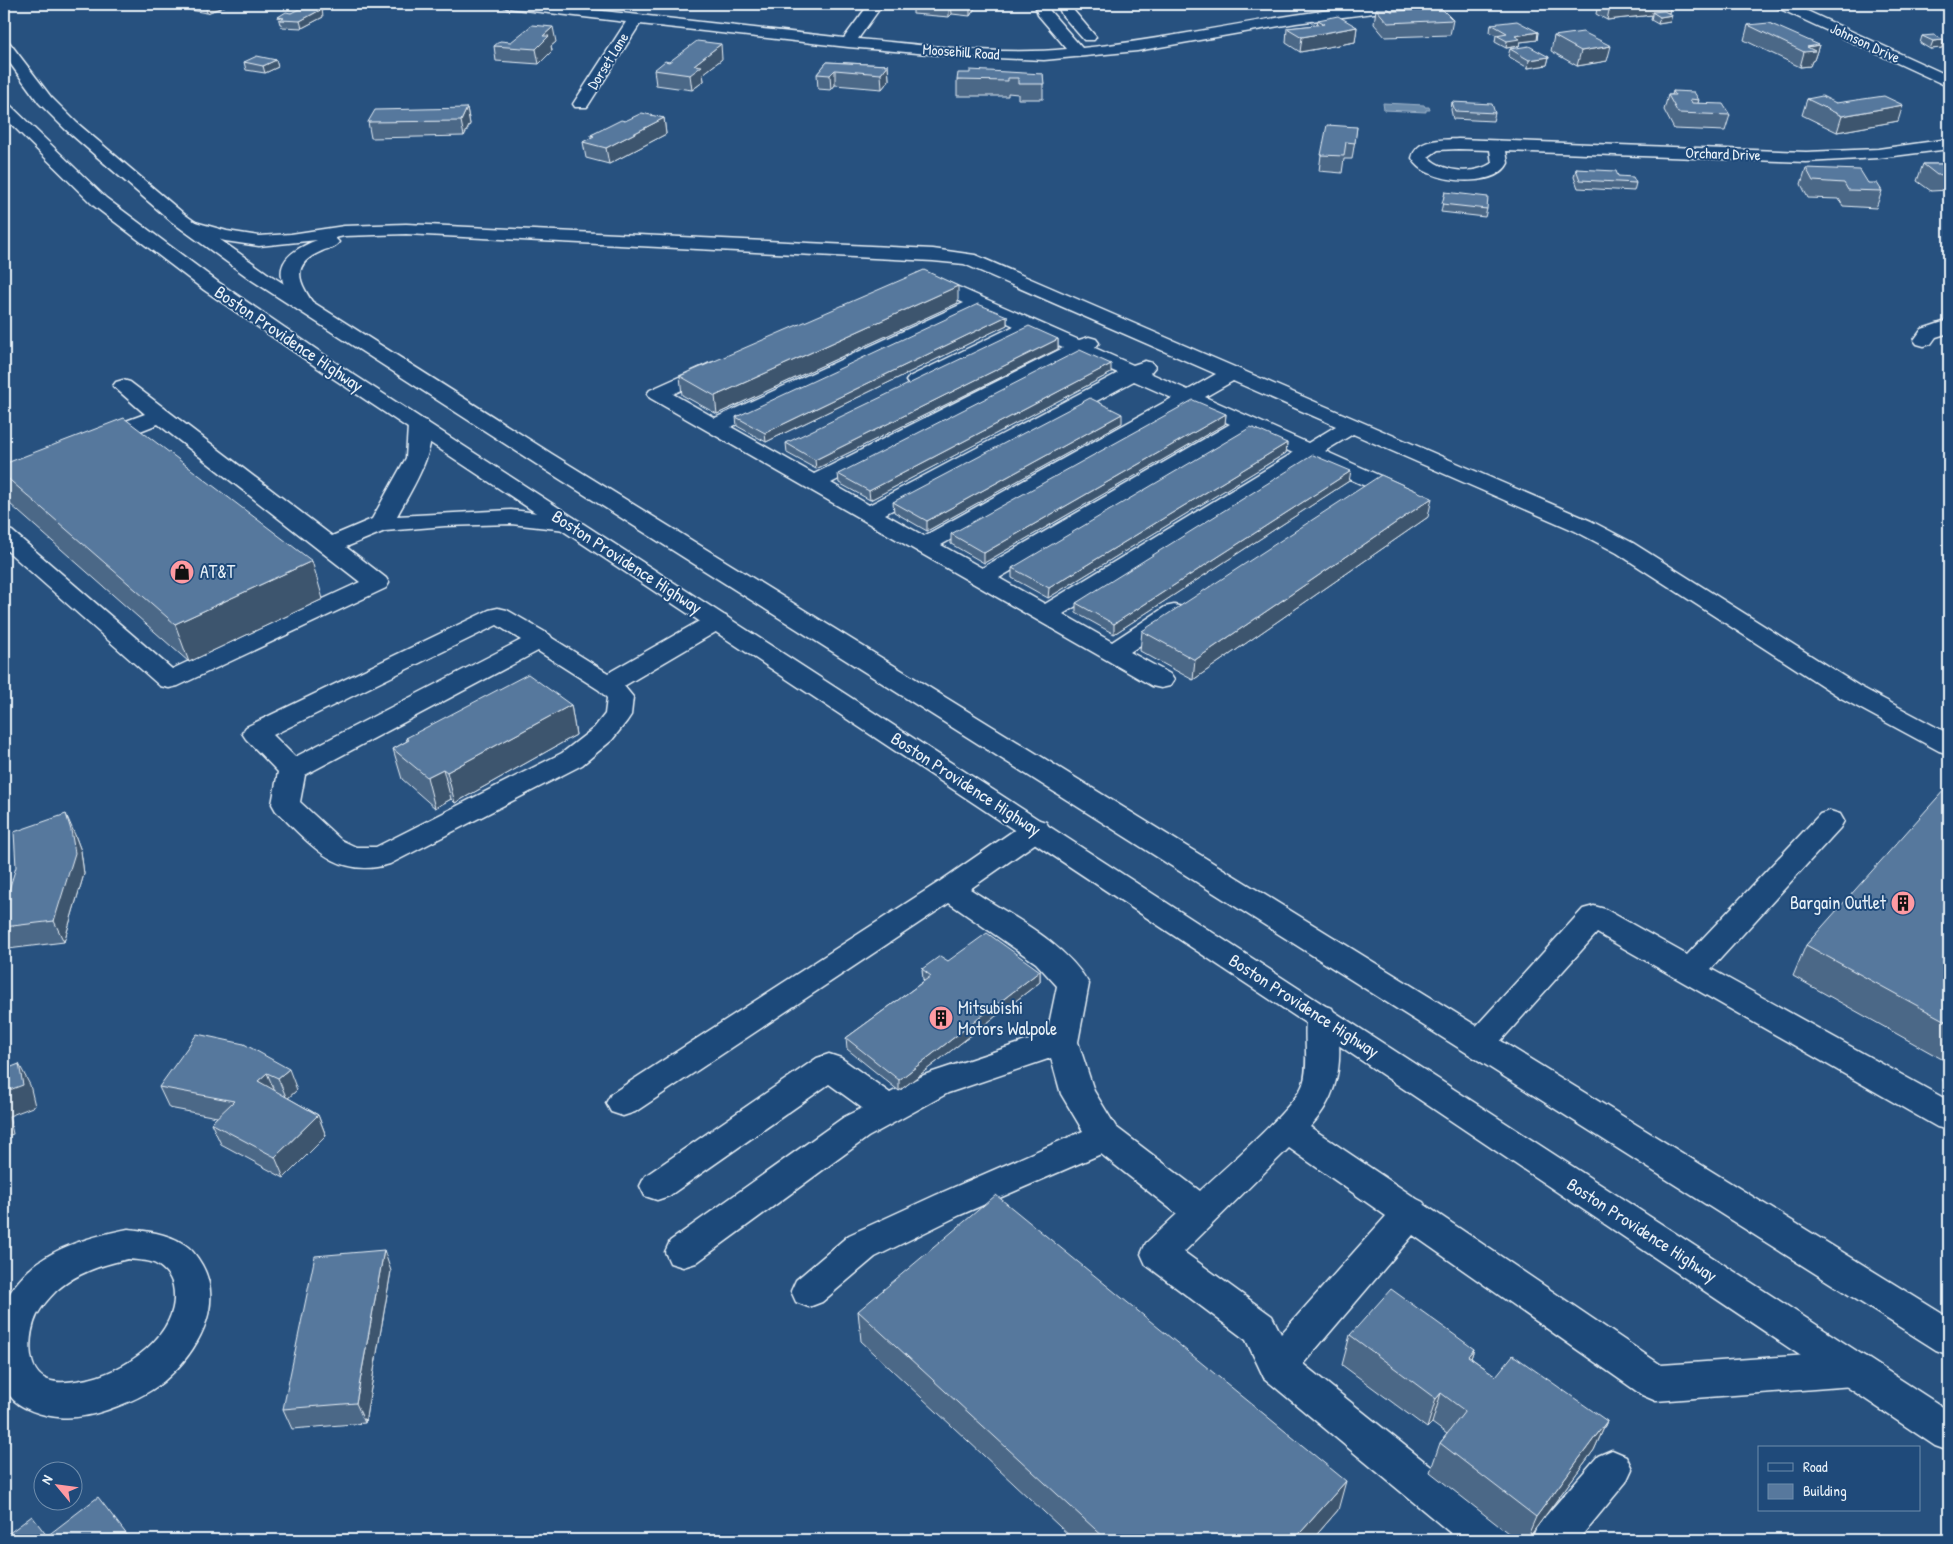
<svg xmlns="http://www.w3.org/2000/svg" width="1953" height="1544" viewBox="0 0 1953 1544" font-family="'Patrick Hand',sans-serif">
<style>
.water{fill:#6b8aaa;stroke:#9db3c9}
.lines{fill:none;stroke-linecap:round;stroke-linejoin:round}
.minor-casing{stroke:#e8f1f8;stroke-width:3}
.major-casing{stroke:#e8f1f8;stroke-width:3}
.minor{fill:#1f4a7a;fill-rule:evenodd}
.major{fill:#1f4a7a;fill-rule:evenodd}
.wall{fill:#4b6787;stroke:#e8f1f8}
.shaded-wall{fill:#3d546e;stroke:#e8f1f8}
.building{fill:#57789d;stroke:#e8f1f8}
.labels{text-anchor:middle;stroke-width:4;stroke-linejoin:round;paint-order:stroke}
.far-street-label{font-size:15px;fill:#e8f1f8;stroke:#1f4a7a}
.street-label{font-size:18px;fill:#e8f1f8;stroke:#1f4a7a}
.poi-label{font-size:18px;fill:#e8f1f8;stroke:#1f4a7a;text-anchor:start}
</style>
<rect width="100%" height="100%" fill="#27517f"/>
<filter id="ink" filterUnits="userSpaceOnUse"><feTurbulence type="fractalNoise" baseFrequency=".02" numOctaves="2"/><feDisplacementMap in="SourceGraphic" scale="10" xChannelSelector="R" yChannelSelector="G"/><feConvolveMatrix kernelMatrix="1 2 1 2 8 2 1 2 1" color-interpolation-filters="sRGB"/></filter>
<g filter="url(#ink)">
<path class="water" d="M1383,103L1424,105L1425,107H1429L1430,110H1426V112L1384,110Z"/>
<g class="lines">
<defs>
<g id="minor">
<path d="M500,4H541L844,38L869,4H883L858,39C926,45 999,56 1067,49L1038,15L1035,4H1049L1050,11L1082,48C1163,40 1241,22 1322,11C1354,7 1387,2 1420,4L1413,8L1296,23L1137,51L1044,60L952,56L848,47L640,24L589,104L587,107H575L573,104L626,22L507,8Z"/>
<path d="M1057,4H1071L1074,11L1096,37L1094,40H1084L1062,15Z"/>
<path d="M1774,4H1792L1949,76V87L1776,7Z"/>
<path d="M1458,139L1806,152L1878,149L1949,139V149L1878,158L1806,162L1506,151L1508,163C1497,186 1449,183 1429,173C1422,170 1416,165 1412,158C1416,138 1442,140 1458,139ZM1458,149L1490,150L1492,163C1474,175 1444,173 1428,157L1438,150Z"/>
<path d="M188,220L227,231L259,236L291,234L344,226L406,224L933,249L975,255L1591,521L1633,543L1859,686L1949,734V754L1939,751L1841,698L1617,553L1575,531L1353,434L1325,451L1414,491L1417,496L1414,501L1406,503L1398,501L1310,461L1063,614L1112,642L1165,607L1174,605L1183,607L1186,612L1183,617L1130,652L1170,674L1174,680L1170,686L1161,688L1152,686L650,398L647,394L650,390L708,364L715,362L722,364L725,368L722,372L673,394L715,418L964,303L917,282L915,278L917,274L924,272L1079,340L1089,337L1096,339L1099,343L1095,348L1133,365L1145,361L1152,363L1155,367L1150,373L1188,390L1216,374L964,264L933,261L406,234L344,236L335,238L339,242C335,248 329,248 322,251C289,265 299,282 315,306L312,310L305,312L298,310C274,275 273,257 317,240L259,246L225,241L182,229L179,225L182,221ZM980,310L1014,326L909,377L906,381L909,385L916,387L923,385L1030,333L1063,348L814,474L731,427ZM1079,356L1118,373L869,505L831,483ZM1134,381L1172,398L924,536L885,514ZM1233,381L1336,426L1308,443L1205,397ZM1189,406L1230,424L982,568L941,545ZM1247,432L1293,453L1045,604L999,578Z"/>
<path d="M1949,320V333L1936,337L1931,344L1924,346L1917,344L1914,340L1922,329Z"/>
<path d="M123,380L130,382L332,536L372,519L406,458L408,426L411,421L419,420L427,421C442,444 408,495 397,516L511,510L566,516L574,518L578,523L574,528L566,530L511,524L445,526L385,531L346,547L386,578L389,583L386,588L178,686L169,688L160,686L4,548V529L12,531L172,669L360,582L158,424L107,444L99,445L91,444L88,439L91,434L145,414L113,386L116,382Z"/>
<path d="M498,608L507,610L550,635L552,638L608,673L708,616L717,614L726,616L729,621L726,626L624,686L633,697L631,715L627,721L612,740L582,765L390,864C336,880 311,844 276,811L272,804L278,772L246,739L242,733L246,727L489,610ZM497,625L521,640L295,757L273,735ZM538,651L599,690L607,698L605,714L594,728L562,753L376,847H356L341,840L300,802L305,775Z"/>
<path d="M1830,811L1840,814L1844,821L1840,828L1711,969L1949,1101V1130L1937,1127L1597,933L1490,1053L1479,1056L1468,1053L1463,1044L1468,1035L1583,909L1594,906L1605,909L1687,955L1820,814Z"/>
<path d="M1036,819L1046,822L1050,829L1046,836L970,889C1009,915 1065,942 1089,984L1078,1042L1094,1091L1116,1127L1200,1191C1222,1170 1295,1108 1303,1084C1311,1060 1300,1025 1310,1008L1321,1005L1332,1008C1338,1019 1339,1030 1339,1042C1341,1075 1333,1102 1310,1127L1417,1199L1423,1202L1425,1205L1661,1365L1853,1352L1866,1357L1872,1369L1866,1381L1853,1386L1656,1401L1642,1395L1413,1235L1303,1364L1505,1526L1511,1540H1459L1264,1378L1246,1340L1146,1265L1141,1254L1146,1243L1177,1214L1101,1154L960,1215L875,1257L822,1302L809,1307L796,1302L791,1291L796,1280L849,1235L936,1195L1083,1131L1061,1094L1051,1058L948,1093L868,1137L696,1263L683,1267L670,1263L665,1252L670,1241L844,1117L862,1108L829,1084L669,1196L657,1200L645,1196L640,1186L645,1176L817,1058L829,1054L841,1058L890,1093L924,1075L1047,1034L1057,986L1036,963L949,903L635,1112L623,1116L611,1112L606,1103L611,1094L939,882L1026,822ZM1289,1148L1386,1216L1281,1334L1272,1316L1184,1252Z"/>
<path d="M128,1229C147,1231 166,1233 182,1243C191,1248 197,1256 202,1265C225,1306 196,1354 164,1381C147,1395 127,1403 107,1410C92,1415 75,1419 58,1417C44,1416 20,1409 11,1397C8,1394 4,1388 4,1384C2,1371 4,1356 4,1342C4,1331 2,1319 4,1308C6,1295 19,1280 28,1271C54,1246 94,1236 128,1229ZM128,1259C135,1260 144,1260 151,1262C161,1265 171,1275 173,1286C183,1334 123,1374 82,1380C71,1382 58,1384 48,1380C25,1372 28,1333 37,1315C42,1306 49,1298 56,1291C76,1273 101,1265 128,1259Z"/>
<path d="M1612,1450L1626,1456L1632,1469L1626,1482L1578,1540H1532L1537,1526L1598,1456Z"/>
</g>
<g id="major">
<path d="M4,41L9,42L51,97L77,123L184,214L267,273L552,454L1949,1318V1355L1936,1350L536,464L253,281L172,222L65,129L39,103L4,55Z"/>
<path d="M4,103L10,105L106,198L218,282L342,367L1949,1411V1451L1935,1446L1310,1026L328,375L204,290L94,206L4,117Z"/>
</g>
</defs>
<use href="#minor" class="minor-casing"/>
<use href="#major" class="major-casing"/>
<use href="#minor" class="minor"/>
<use href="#major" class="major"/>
</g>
<g class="wall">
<path d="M154,4H225V6L207,13L190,10L189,6L183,9Z"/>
<path d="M913,4H975V8L970,16L952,14L949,17L913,14Z"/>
<path d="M1233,4H1254V5L1249,6L1239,7Z"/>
<path d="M1598,4H1671L1669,13H1667L1670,22L1658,24L1651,20L1652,15L1607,20L1596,14Z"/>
<path d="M1418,5L1453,20L1450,35L1385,37L1374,24L1376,9L1391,11L1418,10Z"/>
<path d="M291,13L323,17L302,28L282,27L281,24H280L278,17Z"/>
<path d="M1318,20L1357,27L1355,42L1300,52L1286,43L1287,28L1317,25Z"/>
<path d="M1491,24L1538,32L1537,40L1520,42L1519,46L1506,48L1495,42L1496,35L1490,32Z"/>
<path d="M1748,25L1819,45L1814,60L1812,61L1810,66L1800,67L1744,40Z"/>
<path d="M1554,36L1607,61L1577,66L1551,51Z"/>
<path d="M1922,36L1944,40L1942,48L1930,49L1920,43Z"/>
<path d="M511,42H556L551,46L552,51L539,64L496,61L494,46Z"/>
<path d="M1510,49L1549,57L1547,65L1528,68L1508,56Z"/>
<path d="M722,59L703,74L704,81L692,90L656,85L654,70L669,62Z"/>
<path d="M276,60L278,67L265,73L246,70L244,62Z"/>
<path d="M827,62L888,65L889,80L882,89L835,85L831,90L818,89L817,74Z"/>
<path d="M1043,74V99H1018V94L1008,93V96H957V80Z"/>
<path d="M1673,91L1699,100L1698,103L1730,115L1725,131L1674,129L1664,110L1668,95H1672Z"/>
<path d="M1807,99L1836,103L1898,121L1837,132L1802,115Z"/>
<path d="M1452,102L1495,113L1493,121L1453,119L1451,110Z"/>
<path d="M467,108L470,124L464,136L371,138L368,122Z"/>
<path d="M664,118L666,134L609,164L586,158L583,142L591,138V135L625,121Z"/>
<path d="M1357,127L1352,159H1344L1342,173L1319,171L1321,155Z"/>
<path d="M1923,164H1949V190L1931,191L1917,181Z"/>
<path d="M1806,168L1868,183L1882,191L1876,208L1843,206L1839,199L1808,198L1801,184Z"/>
<path d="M1576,169L1618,176L1636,183L1634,191L1578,188L1574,177Z"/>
<path d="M1445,192L1487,209L1485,217L1441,212Z"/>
<path d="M958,303L717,414L682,395L680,376Z"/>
<path d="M1007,316V325L766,442L737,426L736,417Z"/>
<path d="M1058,339V349L816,469L787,453L786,443Z"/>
<path d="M1111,373L870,500L839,483L838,474Z"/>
<path d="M1226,414L1225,424L984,563L951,544V534Z"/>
<path d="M1122,423L927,531L894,512L893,502Z"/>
<path d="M1287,443L1286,453L1048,598L1012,578V568Z"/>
<path d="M4,464L323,599L189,662L10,504L4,490Z"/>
<path d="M1349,481L1114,634L1076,613V603Z"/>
<path d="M1428,517L1193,680L1140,651L1142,631Z"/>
<path d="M571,705L576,735L455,803L451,799L435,808L402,779L393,749L407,741L406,738Z"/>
<path d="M1949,791V1063L1793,976L1806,945Z"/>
<path d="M75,835L81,851L84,874L64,942L8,949L4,941V906Z"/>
<path d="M948,961L1040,971V982L899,1091L847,1049L846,1038L924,981L923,980L922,969Z"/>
<path d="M244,1044L297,1090L288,1098L318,1115L326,1136L284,1178L221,1144L211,1123L217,1117L169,1108L159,1087Z"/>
<path d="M1949,1069V1084L1943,1081Z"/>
<path d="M391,1271L365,1423L292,1429L283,1409Z"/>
<path d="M858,1311L1338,1510L1312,1540H1074L861,1341Z"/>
<path d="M1350,1335L1474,1349L1471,1358L1496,1376L1607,1421L1594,1450L1527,1540H1517L1430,1472L1440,1443L1447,1434L1432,1423L1427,1428L1342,1365Z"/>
</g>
<g class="shaded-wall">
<path d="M182,4H188L189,6L183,9Z"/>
<path d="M205,4H225V6L207,13Z"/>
<path d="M949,4H951L952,14L949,17Z"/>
<path d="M970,4H975V8L970,16Z"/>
<path d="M1627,4H1671L1669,13L1656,14L1652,12V15L1607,20L1610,6Z"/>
<path d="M322,9L323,17L302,28L300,21Z"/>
<path d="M1672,15L1670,22L1658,24L1660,17Z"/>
<path d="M553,27L556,42L551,46L552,51L539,64L536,49L543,36Z"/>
<path d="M1357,27L1355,42L1300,52L1302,37Z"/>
<path d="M1538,32L1537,40L1520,42L1519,46L1506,48L1507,41L1515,36Z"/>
<path d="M1944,40L1942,48L1930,49L1933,41Z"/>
<path d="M721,44L722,59L703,74L704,81L692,90L690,75L694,65Z"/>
<path d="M1819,45L1814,60L1812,61L1810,66L1800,67L1804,52L1807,47Z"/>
<path d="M1611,46L1607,61L1577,66L1581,51Z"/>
<path d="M1549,57L1547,65L1528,68L1529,60Z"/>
<path d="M276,60L278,67L265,73L263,66Z"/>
<path d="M888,65L889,80L882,89L881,74Z"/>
<path d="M835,70V85L831,90L830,75Z"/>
<path d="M1903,105L1898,121L1837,132L1842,116Z"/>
<path d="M467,108L470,124L464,136L461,121Z"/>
<path d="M664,118L666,134L609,164L606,148Z"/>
<path d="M4,251L7,259L4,260Z"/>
<path d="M5,261L8,270L4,271V262Z"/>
<path d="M958,286V303L717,414L715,396Z"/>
<path d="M1007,316V325L766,442L765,433Z"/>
<path d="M1058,339V349L816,469L815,460Z"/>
<path d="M1111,364V373L870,500L869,491Z"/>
<path d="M1122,414V423L927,531V521Z"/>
<path d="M1226,414L1225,424L984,563V553Z"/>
<path d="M1287,443L1286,453L1048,598L1049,588Z"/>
<path d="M1351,471L1349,481L1114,634V624Z"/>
<path d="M1432,498L1428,517L1193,680L1195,660Z"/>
<path d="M312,561L323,599L189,662L175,624Z"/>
<path d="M571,705L576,735L455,803L447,772Z"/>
<path d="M443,769L451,799L435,808L427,777Z"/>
<path d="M66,814L75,835L81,851L84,874L64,942L54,921Z"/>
<path d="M1040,971V982L899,1091V1080Z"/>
<path d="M19,1064L30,1085L35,1106L9,1116L13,1134L4,1137V1092Z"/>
<path d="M289,1069L297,1090L287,1099L278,1078Z"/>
<path d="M267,1073L276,1094L258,1081Z"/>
<path d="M318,1115L326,1136L284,1178L275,1157Z"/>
<path d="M384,1250L391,1271L365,1423L356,1403Z"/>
<path d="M1474,1349L1464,1379L1468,1356Z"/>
<path d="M1441,1393L1432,1423L1427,1428L1436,1399Z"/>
<path d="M1607,1421L1594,1450L1527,1540H1526L1536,1517Z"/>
<path d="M1346,1481L1338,1510L1312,1540H1294Z"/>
</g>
<g class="building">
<path d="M1607,4H1627L1610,6Z"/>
<path d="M1418,5H1438L1453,20L1388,23L1376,9H1389L1391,11L1423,10Z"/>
<path d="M303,7L322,9L300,21L280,20L284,18L278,17L286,12L291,13Z"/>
<path d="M1664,11L1672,15L1660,17L1652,12Z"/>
<path d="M1338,16L1357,27L1302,37L1287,28L1325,24L1318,20Z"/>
<path d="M1517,21L1538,32L1515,36L1520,39L1507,41L1496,35L1507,33L1491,24Z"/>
<path d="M1769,23L1819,45L1807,47L1815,51L1804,52L1748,25Z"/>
<path d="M532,25L553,27L543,36H549L536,49L494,46L500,41L511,42Z"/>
<path d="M1583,32L1611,46L1581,51L1554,36Z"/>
<path d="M1934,35L1944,40L1933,41L1922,36Z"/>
<path d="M697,41L721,44L694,65L702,66L690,75L654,70L665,61L669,62Z"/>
<path d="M1529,46L1549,57L1529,60L1510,49Z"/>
<path d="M257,56L276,60L263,66L244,62Z"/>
<path d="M827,62L888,65L881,74L835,70L830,75L817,74Z"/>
<path d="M970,70L1043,74L1044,84H1018V78H1008V81L957,80L958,73H970Z"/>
<path d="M1673,91L1694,92L1699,100L1690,99L1692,103L1723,104L1730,115L1678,113L1668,95H1675Z"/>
<path d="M1822,96L1836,103L1884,96L1903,105L1842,116L1807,99Z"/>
<path d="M1452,102L1492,104L1495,113L1455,111Z"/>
<path d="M467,108L461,121L368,122L375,110Z"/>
<path d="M642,113L664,118L606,148L583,142L594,136L591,135L621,120L625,121Z"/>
<path d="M1327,125L1357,127L1355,143L1346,142L1344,156L1321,155Z"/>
<path d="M1923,164H1949V174L1937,175Z"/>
<path d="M1806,168L1860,170L1868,183H1877L1882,191L1848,190L1844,183L1813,181Z"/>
<path d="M1576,169L1616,171L1618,176L1633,177L1636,183L1580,180Z"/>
<path d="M1445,192L1488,197L1487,209L1442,204Z"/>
<path d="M924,270L958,286L715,396L680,376Z"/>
<path d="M978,304L1007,316L765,433L736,417Z"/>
<path d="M1029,326L1058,339L815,460L786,443Z"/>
<path d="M1080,350L1111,364L869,491L838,474Z"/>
<path d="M1090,398L1122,414L927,521L893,502Z"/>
<path d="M1193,400L1226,414L984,553L951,534Z"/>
<path d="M124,418L312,561L175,624L4,475V464Z"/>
<path d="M1251,427L1287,443L1049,588L1012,568Z"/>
<path d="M1313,455L1351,471L1114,624L1076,603Z"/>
<path d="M1381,475L1432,498L1195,660L1142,631Z"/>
<path d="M528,674L571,705L447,772L443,769L427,777L393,749L409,740L406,738Z"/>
<path d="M1945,789L1949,791V1023L1806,945Z"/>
<path d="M66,814L71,830L75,853L54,921L4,927V906L16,867L14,832Z"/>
<path d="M987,933L1040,971L899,1080L846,1038L931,976L922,969L940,956L948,961Z"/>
<path d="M197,1034L244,1044L289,1069L278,1078L267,1073L258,1081L318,1115L275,1157L211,1123L234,1101L159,1087Z"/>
<path d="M19,1064L23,1085L4,1092V1070Z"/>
<path d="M996,1195L1346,1481L1294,1540H1107L858,1311Z"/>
<path d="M384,1250L356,1403L283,1409L315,1256Z"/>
<path d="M1391,1289L1474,1349L1468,1356L1496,1376L1513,1355L1607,1421L1536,1517L1440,1443L1465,1411L1441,1393L1436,1399L1350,1335Z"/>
<path d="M98,1497L131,1540H4V1537L32,1516L47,1536Z"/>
</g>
</g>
<defs>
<symbol id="shop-disc" viewBox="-11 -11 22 22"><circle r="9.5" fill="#ff9aa2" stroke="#1f4a7a"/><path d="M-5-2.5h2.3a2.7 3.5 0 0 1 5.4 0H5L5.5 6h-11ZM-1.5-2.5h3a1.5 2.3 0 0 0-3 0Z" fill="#111"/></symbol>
<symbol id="building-disc" viewBox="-11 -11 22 22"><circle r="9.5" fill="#ff9aa2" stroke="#1f4a7a"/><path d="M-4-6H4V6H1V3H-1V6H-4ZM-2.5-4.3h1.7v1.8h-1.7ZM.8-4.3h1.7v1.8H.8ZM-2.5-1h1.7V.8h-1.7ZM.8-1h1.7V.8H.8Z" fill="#111"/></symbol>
</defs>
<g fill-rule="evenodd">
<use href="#shop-disc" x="168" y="558" width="28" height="28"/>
<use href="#building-disc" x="1889" y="889" width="28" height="28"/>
<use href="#building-disc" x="927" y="1004" width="28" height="28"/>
</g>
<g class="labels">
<g class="far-street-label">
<text transform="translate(1865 43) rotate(25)" y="5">Johnson Drive</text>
<text transform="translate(961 52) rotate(4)" y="5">Moosehill Road</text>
<text transform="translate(608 61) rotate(-58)" y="5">Dorset Lane</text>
<text transform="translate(1723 154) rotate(2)" y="5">Orchard Drive</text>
</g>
<g class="street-label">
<text transform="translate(289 339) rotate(34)" y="6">Boston Providence Highway</text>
<text transform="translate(627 562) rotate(33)" y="6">Boston Providence Highway</text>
<text transform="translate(966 784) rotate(33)" y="6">Boston Providence Highway</text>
<text transform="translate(1304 1006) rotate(33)" y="6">Boston Providence Highway</text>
<text transform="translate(1642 1230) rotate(33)" y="6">Boston Providence Highway</text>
</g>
<g class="poi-label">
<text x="200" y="578">AT&amp;T</text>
<text x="1886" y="909" text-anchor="end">Bargain Outlet</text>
<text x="958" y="1014">Mitsubishi<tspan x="958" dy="21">Motors Walpole</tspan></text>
</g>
</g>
<rect width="1953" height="1544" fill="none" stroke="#1f4a7a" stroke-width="20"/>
<rect x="10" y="10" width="1933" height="1524" fill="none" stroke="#e8f1f8" stroke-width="2" filter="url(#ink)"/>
<rect x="1758" y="1446" width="162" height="65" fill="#1f4a7a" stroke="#6f8dac"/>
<rect x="1768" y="1463" width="25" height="8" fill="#1f4a7a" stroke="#6f8dac"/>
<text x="1803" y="1472" font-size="15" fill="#e8f1f8">Road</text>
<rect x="1768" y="1484" width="25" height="15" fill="#57789d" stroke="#6f8dac"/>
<text x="1803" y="1496" font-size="15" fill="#e8f1f8">Building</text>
<g transform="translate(58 1486) rotate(299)"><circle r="24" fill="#1f4a7a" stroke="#6f8dac"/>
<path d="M0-4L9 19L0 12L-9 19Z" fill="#ff9aa2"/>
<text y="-8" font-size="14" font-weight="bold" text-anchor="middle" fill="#e8f1f8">N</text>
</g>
</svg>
